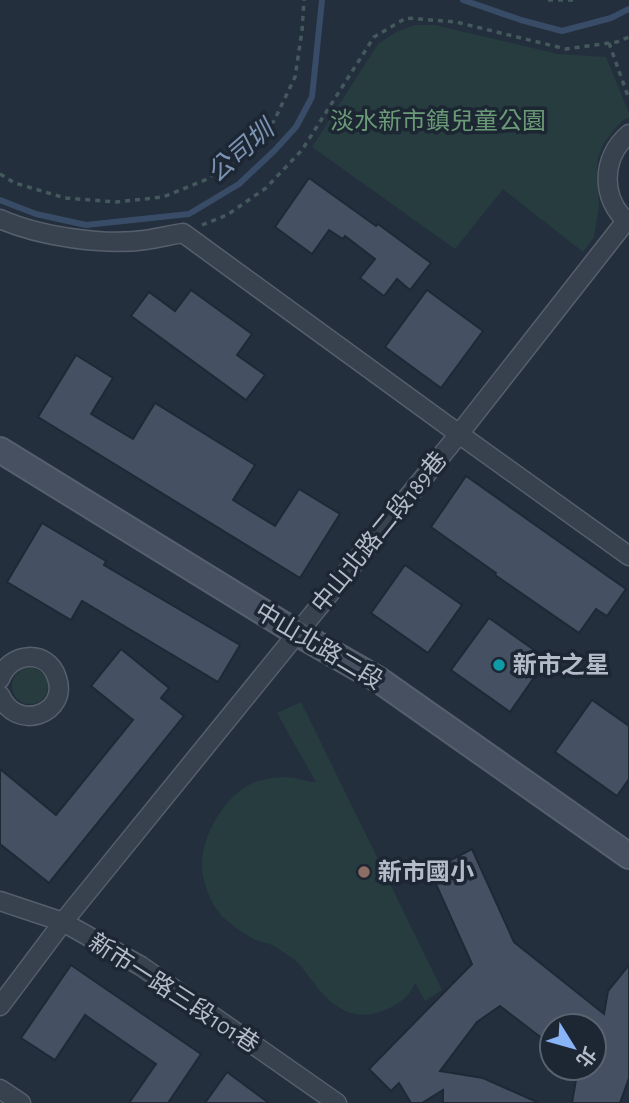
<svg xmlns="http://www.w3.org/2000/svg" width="629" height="1103" viewBox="0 0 629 1103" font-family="'Alegreya Sans','Noto Sans TC',sans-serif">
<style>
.green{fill:#263c3f}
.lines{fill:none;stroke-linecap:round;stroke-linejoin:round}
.stream{stroke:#394c67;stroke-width:6}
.building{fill:#455162;stroke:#1f2835;stroke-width:2}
.street-casing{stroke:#565f6c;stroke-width:21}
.secondary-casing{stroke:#565f6c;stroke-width:28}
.path{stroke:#44595c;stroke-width:3.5;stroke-dasharray:5 5;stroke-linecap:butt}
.street{stroke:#38414e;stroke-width:18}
.secondary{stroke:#465061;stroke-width:24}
.culture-dot{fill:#0f9aa8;stroke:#1d2633;stroke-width:2.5}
.education-dot{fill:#8d6e63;stroke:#1d2633;stroke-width:2.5}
.labels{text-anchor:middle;stroke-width:7;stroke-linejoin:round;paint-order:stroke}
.park-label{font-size:24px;fill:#6b9a76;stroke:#1d2633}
.street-label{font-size:24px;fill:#b4bcc9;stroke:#1d2633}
.poi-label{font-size:24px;font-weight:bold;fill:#b4bcc9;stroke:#1d2633;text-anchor:start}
.water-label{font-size:26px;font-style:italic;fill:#7c92b1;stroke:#1d2633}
</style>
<rect width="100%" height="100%" fill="#242f3e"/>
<g class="green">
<path d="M415,25H435L558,54L606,57L629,113V117L623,120L613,131L604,143L598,157L597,174L599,205L594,237L583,252L503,189L455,249L312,147L378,44L396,32Z"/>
<circle cx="30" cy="686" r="18"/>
<path d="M301,702L442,990L425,1001L415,983C410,996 398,1005 385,1010C353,1023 332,1007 313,982C307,975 303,967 296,961C289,956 282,951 274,946C268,943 261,942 254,939C244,934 227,922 220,914C210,902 204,885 202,870C199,838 227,790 258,781C270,778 283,776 295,778C302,780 308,782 316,782L277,713Z"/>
</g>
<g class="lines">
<g class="stream">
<path d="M463,0L521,20L562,31L611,18L629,9"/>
<path d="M0,200L36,214L86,225L189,214L239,184L274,151L296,127L312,97L322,0"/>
</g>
</g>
<g class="building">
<path d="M309,178L376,226L378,224L431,263L410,290L397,279L384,296L360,278L375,259L345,236L343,239L329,230L312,254L275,227Z"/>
<path d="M191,290L252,334L237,355L265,375L246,400L131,316L149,292L175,311Z"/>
<path d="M427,290L483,331L441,388L385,347Z"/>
<path d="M76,355L113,378L91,414L133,439L155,403L255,465L233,500L275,526L299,489L340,514L300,578L38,417Z"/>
<path d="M466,476L626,589L607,616L596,609L579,633L495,575L496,573L431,527Z"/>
<path d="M42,523L106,561L104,565L240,645L218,682L82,601L71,620L7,582Z"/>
<path d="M405,565L462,605L428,653L371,613Z"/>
<path d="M489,618L547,659L510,712L451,670Z"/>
<path d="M121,649L169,688L161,698L184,716L49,883L0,844V769L56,815L133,720L91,686Z"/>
<path d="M592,700L629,726V779L617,796L555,752Z"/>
<path d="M472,849L514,942L604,1014L608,991L629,965V1078L620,1103H572L578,1068H594V1026H552V1046L500,1006L477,1022L440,1071L483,1078L539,1103H443V1090L422,1103H411L399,1083L391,1091L369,1069L472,964L430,871Z"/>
<path d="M71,965L201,1054L168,1103H129L156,1064L85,1015L55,1060L21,1038Z"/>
<path d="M227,1072L269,1103H205Z"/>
</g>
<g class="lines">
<defs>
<g id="street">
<path d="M629,134C601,157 600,200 629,223"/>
<path d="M0,219C38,236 104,246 145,240C158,238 171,235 183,233L459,434L629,556"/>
<path d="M0,679C9,652 48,648 57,678C69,714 16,733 0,695"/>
<path d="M0,901L63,922L141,966L337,1103"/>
<path d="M0,1006L63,922L459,434L626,221"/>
<path d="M0,1089L21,1103"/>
</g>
<path id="secondary" d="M0,450L297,633L379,680L629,856"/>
</defs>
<use href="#street" class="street-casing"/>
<use href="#secondary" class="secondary-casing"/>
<g class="path">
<path d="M548,0H573"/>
<path d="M609,43L629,99"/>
<path d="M0,174L15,183L65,198L116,202L163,197L205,180L239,156L274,121L295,77L302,31L304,0"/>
<path d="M202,225L227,215L266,188L302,150L374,37L406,18L456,22L566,49L617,42L629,37"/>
</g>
<use href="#street" class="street"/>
<use href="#secondary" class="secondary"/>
</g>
<circle class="culture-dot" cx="499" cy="665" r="7"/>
<circle class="education-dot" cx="364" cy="872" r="7"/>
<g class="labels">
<g class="park-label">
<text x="438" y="129">淡水新市鎮兒童公園</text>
</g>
<g class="street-label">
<text transform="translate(379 532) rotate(-51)" y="8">中山北路二段189巷</text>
<text transform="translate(319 646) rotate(31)" y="8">中山北路二段</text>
<text transform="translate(174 993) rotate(33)" y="8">新市一路三段101巷</text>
</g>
<g class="poi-label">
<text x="513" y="673">新市之星</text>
<text x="378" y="880">新市國小</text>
</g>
<g class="water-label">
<text transform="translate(240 151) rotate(-41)" y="9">公司圳</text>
</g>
</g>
<g transform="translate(573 1047) rotate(127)"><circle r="33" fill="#1d2633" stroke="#59626f" stroke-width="2"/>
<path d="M0-5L12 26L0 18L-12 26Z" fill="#8ab4f8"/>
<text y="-10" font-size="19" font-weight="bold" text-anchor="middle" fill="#b4bcc9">北</text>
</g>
</svg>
